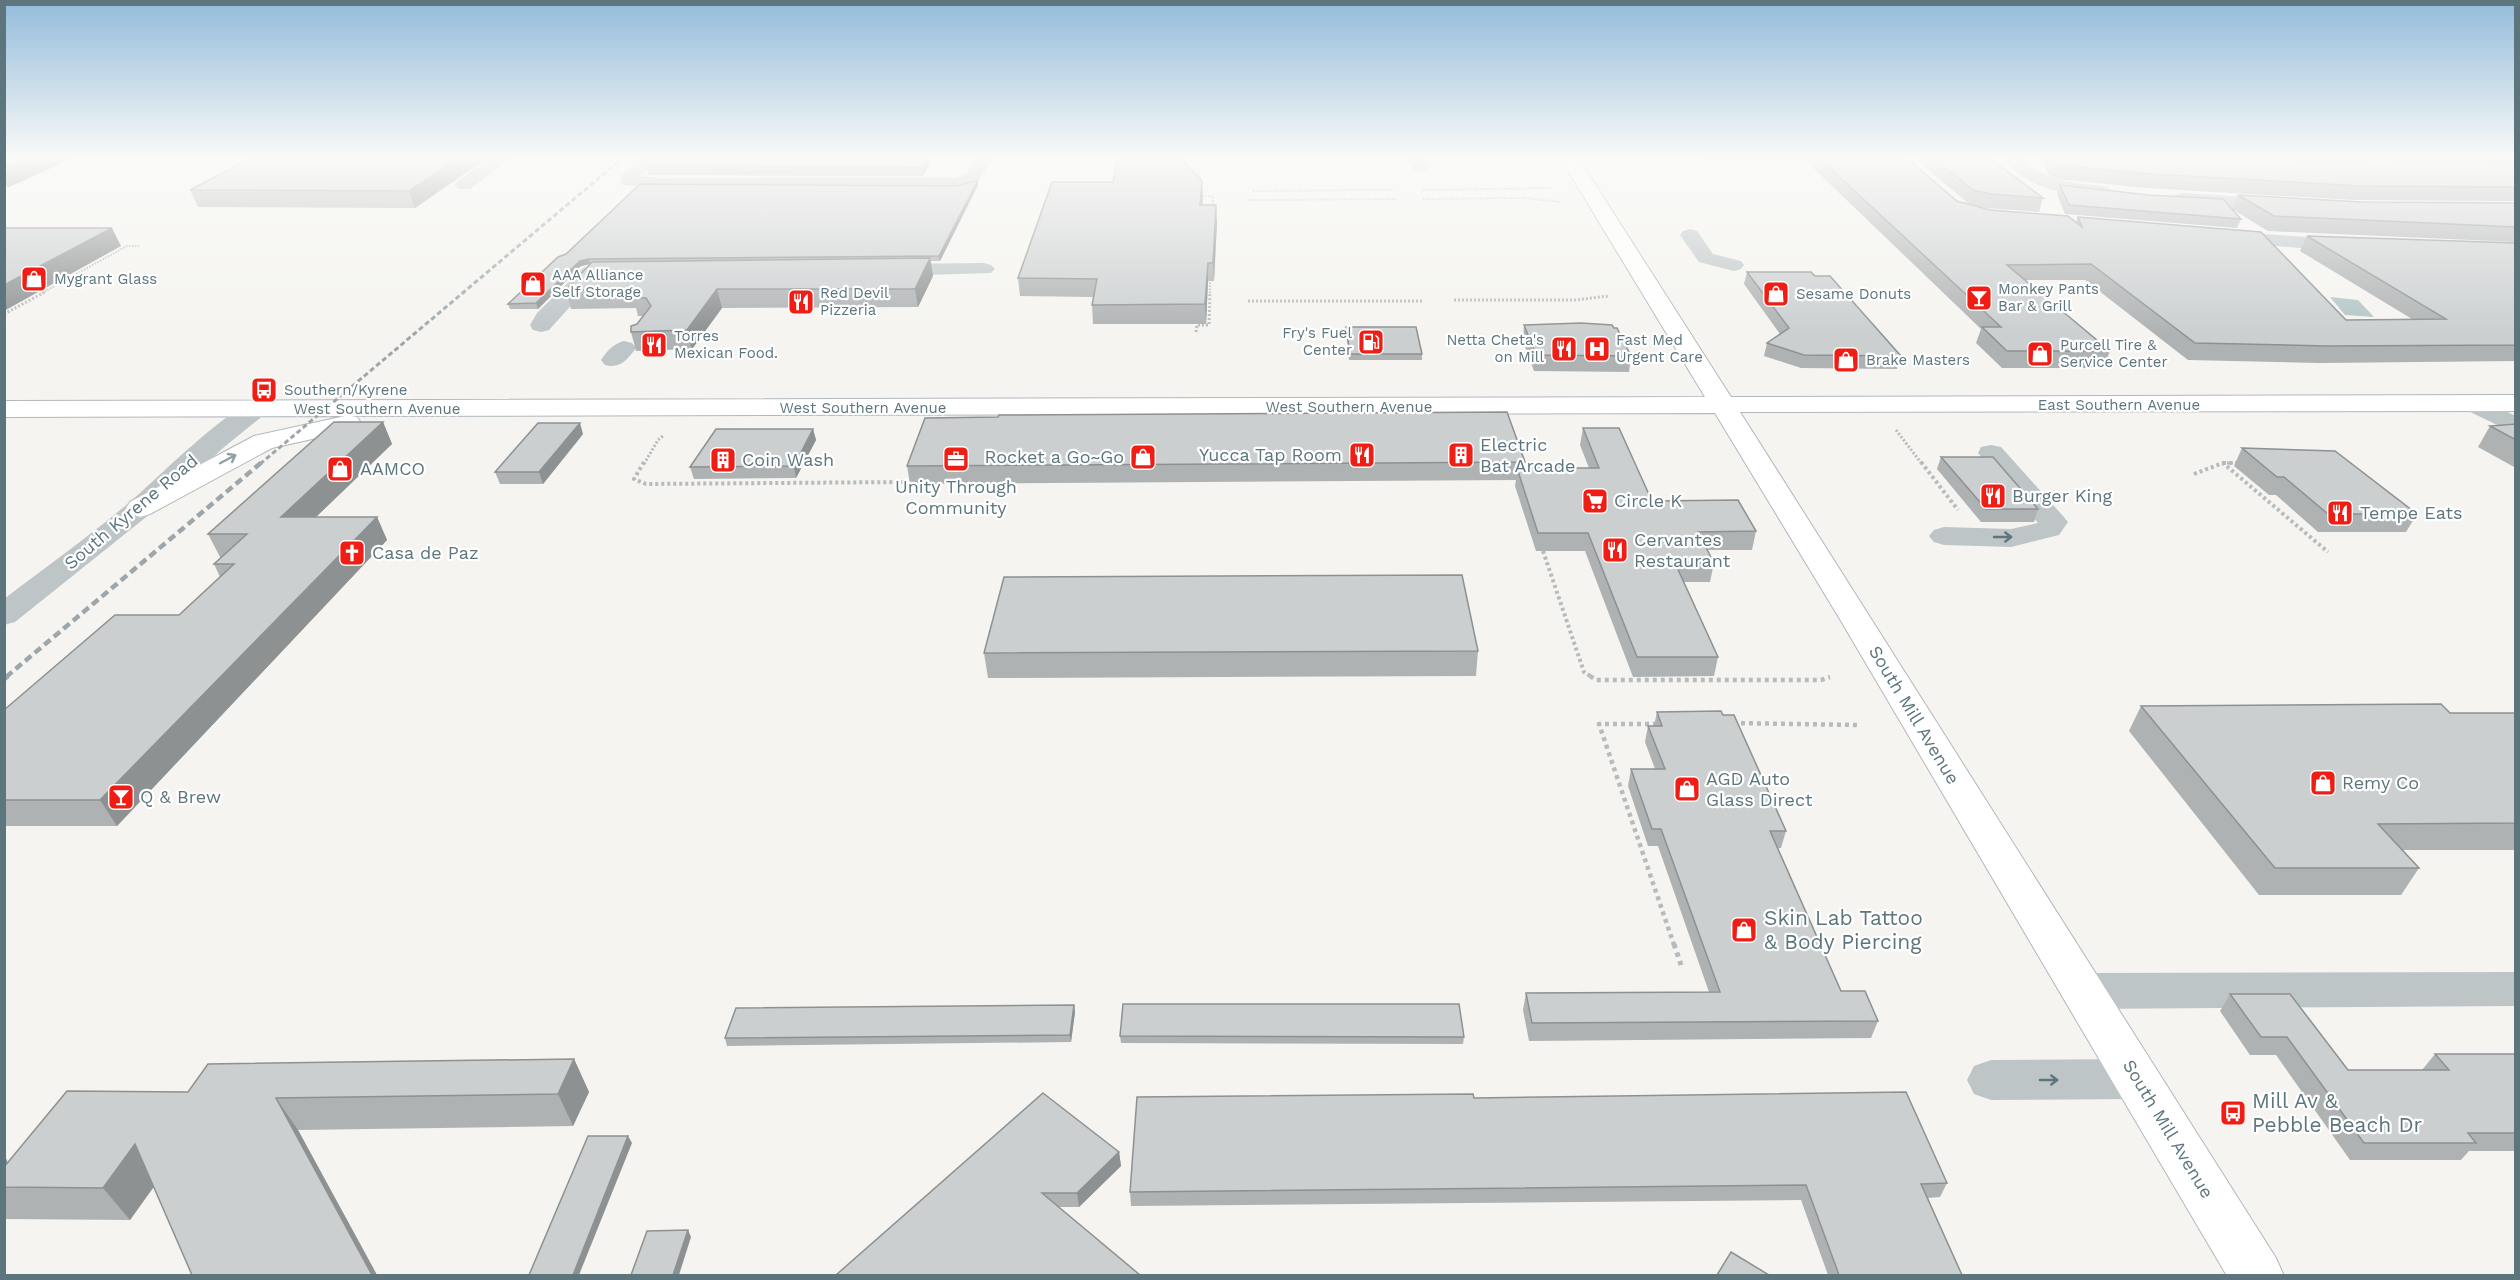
<svg xmlns="http://www.w3.org/2000/svg" width="2520" height="1280" viewBox="0 0 2520 1280" font-family="'Work Sans',sans-serif">
<style>
.water{fill:#b2c5c6}
.lines{fill:none;stroke-linecap:round;stroke-linejoin:round}
.major-casing{stroke:#b2b8bb;stroke-width:2}
.path-far4{stroke:#b6bbbd;stroke-width:2;stroke-dasharray:1.5 1.5;stroke-linecap:butt}
.path-far3{stroke:#b6bbbd;stroke-width:3;stroke-dasharray:2 2;stroke-linecap:butt}
.path-far2{stroke:#b6bbbd;stroke-width:4;stroke-dasharray:3 3;stroke-linecap:butt}
.path-far1{stroke:#b6bbbd;stroke-width:4.5;stroke-dasharray:4 4;stroke-linecap:butt}
.path{stroke:#b6bbbd;stroke-width:5;stroke-dasharray:4.5 4.5;stroke-linecap:butt}
.minor{fill:#bec5c7;fill-rule:evenodd}
.major{fill:#fff;fill-rule:evenodd}
.rail-far2{stroke:#9da7ab;stroke-width:3;stroke-dasharray:5 3;stroke-linecap:butt}
.rail-far1{stroke:#9da7ab;stroke-width:4.5;stroke-dasharray:8 4.5;stroke-linecap:butt}
.rail{stroke:#9da7ab;stroke-width:5;stroke-dasharray:10 5;stroke-linecap:butt}
.wall{fill:#afb2b3}
.shaded-wall{fill:#8e9192}
.building{fill:#cbcfd0;stroke:#8e9192;stroke-width:1.5}
.oneway{stroke:#8e9fa5}
.oneway2{stroke:#5d767e}
.labels{text-anchor:middle;stroke-width:4.5;stroke-linejoin:round;paint-order:stroke}
.far-poi-label{font-size:15px;fill:#5d767e;stroke:#fff;text-anchor:start}
.far-street-label{font-size:15px;fill:#5d767e;stroke:#fff}
.poi-label{font-size:18px;fill:#5d767e;stroke:#fff;text-anchor:start}
.street-label{font-size:18px;fill:#5d767e;stroke:#fff}
.near-poi-label{font-size:21px;fill:#5d767e;stroke:#fff;text-anchor:start}
</style>
<rect width="100%" height="100%" fill="#f5f4f0"/>
<path class="water" d="M2330,297L2358,300L2374,317L2345,315Z"/>
<g class="lines">
<defs>
<path id="major" d="M1559,156H1577L1731,397L2516,395V411L1740,412L2276,1258L2284,1276H2227L1841,621L1715,413L351,416L357,417L361,423L357,429L272,448L150,514L140,517L130,514L126,508L130,502L254,436L345,416L4,417V401L1705,397Z"/>
</defs>
<use href="#major" class="major-casing"/>
<g class="path-far4">
<path d="M1198,179L1200,164L1234,165"/>
<path d="M1423,190L1552,188"/>
<path d="M1253,191L1394,190"/>
<path d="M1199,196H1213V208"/>
<path d="M1423,199L1526,198L1560,202"/>
<path d="M1248,200L1396,199"/>
<path d="M42,293L127,246H139"/>
<path d="M1210,293V279"/>
</g>
<g class="path-far3">
<path d="M1454,300H1575L1609,296"/>
<path d="M1248,301H1423"/>
<path d="M4,314L45,292"/>
<path d="M1196,332L1197,325H1209L1210,292"/>
<path d="M1896,430L1922,464"/>
<path d="M2223,463H2240"/>
<path d="M644,464L658,440L664,435"/>
<path d="M2222,464H2224"/>
</g>
<g class="path-far2">
<path d="M644,462L634,479L646,484L907,482"/>
<path d="M1921,462L1958,510"/>
<path d="M2223,463H2240"/>
<path d="M2194,474L2223,463L2328,552"/>
<path d="M1543,551L1584,672L1592,677"/>
</g>
<g class="path-far1">
<path d="M1590,676L1596,680H1821L1830,677"/>
<path d="M1733,723L1857,725"/>
<path d="M1657,724H1599L1674,945"/>
</g>
<path class="path" d="M1674,944L1681,965"/>
<g class="minor">
<path d="M493,156H514L470,189H458L455,185L458,181Z"/>
<path d="M643,156H663L640,176L658,178H957L969,170L974,156H992C986,175 977,184 958,188H658L623,185L620,181L624,172Z"/>
<path d="M1407,156H1425L1429,167L1426,171H1414Z"/>
<path d="M2001,156H2020C2043,181 2071,183 2103,186L2110,188L2112,192L2110,196L2103,198C2064,194 2026,190 2001,156Z"/>
<path d="M2182,193L2280,199L2287,201L2289,205L2287,209L2280,211L2175,203L2173,199L2175,195Z"/>
<path d="M1690,229L1697,231L1713,254L1741,261L1744,265L1741,269L1734,271L1699,262L1680,235L1683,231Z"/>
<path d="M2225,231L2347,240L2354,242L2357,246L2354,250L2347,252L2218,241L2215,237L2218,233Z"/>
<path d="M984,263L991,265L995,269L991,273L887,276L880,274L876,270L880,266L887,264Z"/>
<path d="M590,266L608,268L612,272L608,276L596,278L549,330L541,332L533,330L530,325L537,313L583,268Z"/>
<path d="M624,341L632,343L636,348C627,360 620,369 605,365L601,360C607,351 613,344 624,341Z"/>
<path d="M2473,396L2516,416V434L2464,409L2460,404L2464,399Z"/>
<path d="M256,401L265,404L269,409L265,414L223,448L150,514L15,622L4,625V599C47,566 91,535 131,501C158,478 226,409 256,401Z"/>
<path d="M1991,445L2001,447L2063,516L2068,522L2059,535L2011,547L1944,545L1934,542L1929,536L1934,530L1944,527L2011,529L2038,523L1978,453L1981,447Z"/>
<path d="M2516,972V1006L2083,1009L2067,1003L2061,991L2067,979L2083,973Z"/>
<path d="M2137,1059L2154,1065L2161,1079L2154,1093L2137,1099L1991,1100L1974,1094L1967,1080L1974,1066L1991,1060Z"/>
</g>
<use href="#major" class="major"/>
<path class="rail-far2" d="M260,464L625,156"/>
<path class="rail-far1" d="M6,677L262,462"/>
<path class="rail" d="M4,679L8,676"/>
</g>
<g class="wall">
<path d="M4,156H77L9,187H4Z"/>
<path d="M255,156H490L415,208L198,207L190,190Z"/>
<path d="M934,156L923,176L649,175L646,166Z"/>
<path d="M1697,156H1904L1957,201L1990,210L2076,222L2078,217L2346,320L2412,319L2300,251L2307,236L2516,243V361L2319,363L2188,360L2085,280H2025L2110,351L2103,368H2002L1976,343L1981,329L1805,160L1701,161Z"/>
<path d="M1912,156H1987L2043,198L2039,212L1986,208L1969,204Z"/>
<path d="M2041,156H2195L2248,160L2516,163V201L2355,200L2146,188L2057,179L2048,174Z"/>
<path d="M2210,156H2516V162L2243,159Z"/>
<path d="M978,180V185L940,261H931L933,276L918,307L722,308L692,349L636,351L631,332L643,316H638L636,308L571,309L566,290L590,264L581,266L538,309H510L508,304L558,257L957,186Z"/>
<path d="M1202,181V205L1217,222L1214,281H1208L1206,324H1093L1092,305L1093,297L1020,296L1018,278Z"/>
<path d="M2060,185L2241,219L2237,228L2065,214L2057,194Z"/>
<path d="M2238,195L2362,202L2516,203V242L2268,231L2232,209Z"/>
<path d="M1747,272L1815,276L1901,356L1897,369L1801,368L1764,356L1767,343L1780,334L1744,284Z"/>
<path d="M1524,325L1631,356L1629,372L1534,371L1523,341Z"/>
<path d="M1346,327L1422,354V360H1349Z"/>
<path d="M383,422L392,444L316,517H377L387,540L117,826H4V710L179,615L220,577L214,564L221,557H220L208,534Z"/>
<path d="M2516,424V468L2478,447L2490,426Z"/>
<path d="M1583,428L1652,501L1756,531L1752,550H1707L1714,563L1710,582H1684L1718,657L1714,676L1633,677L1585,551H1536L1515,486L1516,480L910,484L907,466L1525,462L1524,468H1589L1580,445Z"/>
<path d="M813,429L816,440L796,478L694,479L690,467Z"/>
<path d="M583,434L543,484H500L495,472Z"/>
<path d="M2242,448L2417,514L2406,532H2318L2276,495H2269L2234,466Z"/>
<path d="M1941,457L2038,509L2034,522H1981L1937,469Z"/>
<path d="M1478,651L1476,676L988,678L984,653Z"/>
<path d="M2141,706L2450,713H2516V850H2403L2419,868L2401,895H2259L2129,731Z"/>
<path d="M1657,712L1786,831L1781,848H1778L1841,991L1878,1021L1871,1038L1529,1041L1523,1010L1526,993L1709,992L1658,846H1648L1628,786L1631,769H1655L1645,742L1648,726H1654Z"/>
<path d="M2230,994L2348,1070H2422L2435,1054H2516V1151H2469L2461,1160H2350L2276,1055H2250L2220,1011Z"/>
<path d="M1074,1005L1075,1012L1071,1042L727,1046L725,1038Z"/>
<path d="M1120,1036L1464,1037L1463,1044L1121,1043Z"/>
<path d="M574,1059L589,1092L573,1126L298,1130L377,1275H192L154,1187L130,1220L4,1219V1154L8,1163L188,1092Z"/>
<path d="M1474,1098L1947,1183L1940,1197L1928,1198L1962,1275H1828L1801,1200L1131,1206L1130,1192Z"/>
<path d="M1119,1152L1121,1166L1079,1207H1058L836,1275Z"/>
</g>
<g class="shaded-wall">
<path d="M32,156H77L9,187L4,180V168Z"/>
<path d="M462,156H490L415,208L409,191Z"/>
<path d="M928,156H934L923,176L921,167Z"/>
<path d="M978,180V185L940,261L939,256Z"/>
<path d="M1202,181L1203,197L1201,222L1200,205Z"/>
<path d="M1216,205L1217,222L1214,281L1213,263Z"/>
<path d="M112,228L121,246L4,311V285Z"/>
<path d="M930,258L933,276L918,307L915,289Z"/>
<path d="M589,259L590,264L581,266L538,309L536,303L580,261Z"/>
<path d="M1208,263V281L1206,324L1205,304Z"/>
<path d="M717,289L722,308L692,349L687,330Z"/>
<path d="M383,422L392,444L292,540L281,517Z"/>
<path d="M580,423L583,434L543,484L539,472Z"/>
<path d="M813,429L816,440L796,478L794,466Z"/>
<path d="M377,517L387,540L117,826L100,800Z"/>
<path d="M1074,1005L1075,1012L1071,1042L1070,1035Z"/>
<path d="M574,1059L589,1092L573,1126L558,1094Z"/>
<path d="M276,1098L298,1130L377,1275H372Z"/>
<path d="M628,1136L632,1143L579,1275H573Z"/>
<path d="M135,1144L161,1176L130,1220L103,1188Z"/>
<path d="M1119,1152L1121,1166L1079,1207L1077,1193Z"/>
<path d="M4,1154L18,1187L4,1185Z"/>
<path d="M688,1230L691,1237L679,1275H673Z"/>
</g>
<g class="building">
<path d="M4,156H32L4,168Z"/>
<path d="M255,156H462L409,191L190,190Z"/>
<path d="M658,156H928L921,167L646,166Z"/>
<path d="M1118,156H1179L1202,181L1200,205H1216L1213,263H1208L1205,304L1092,305L1097,279L1018,278L1052,182H1113Z"/>
<path d="M1817,156H1904L1957,201L1990,210L2068,216L2082,227L2078,217L2261,232L2346,320L2446,319L2307,236L2516,243V345L2327,346L2195,343L2091,264L2007,265L2110,351H2007L1982,327H2001Z"/>
<path d="M1931,156H1987L2043,198L1991,194L1973,190Z"/>
<path d="M2051,156H2195L2248,160L2516,163V187L2361,186L2151,174L2061,165L2053,160Z"/>
<path d="M978,180L939,256L589,259L580,261L536,303L508,304L558,257L566,254L640,184L957,186Z"/>
<path d="M2060,185L2149,195L2223,199L2241,219L2069,205Z"/>
<path d="M2238,195L2362,202L2516,203V227L2274,216Z"/>
<path d="M4,228H112L4,285Z"/>
<path d="M930,258L915,289H717L687,330L631,332V326L637,324L651,306L646,298L633,297L639,290H566L592,262Z"/>
<path d="M1747,272H1811L1815,276H1830L1901,356L1804,355L1767,343L1789,328Z"/>
<path d="M1581,323L1612,325L1614,328H1617L1631,356L1536,355L1524,325Z"/>
<path d="M1346,327H1416L1422,354H1350Z"/>
<path d="M1507,412L1525,462L907,466L925,418L998,417L999,415Z"/>
<path d="M334,422H383L281,517H377L100,800H4V710L115,615H179L234,564H214L247,534H208Z"/>
<path d="M538,423H580L539,472H495Z"/>
<path d="M2516,424V440L2490,426Z"/>
<path d="M1583,428H1619L1652,501L1738,500L1756,531L1698,532L1714,563H1675L1718,657H1637L1588,533H1538L1517,468H1599Z"/>
<path d="M716,429H813L794,466L690,467Z"/>
<path d="M2242,448L2335,451L2417,514H2328L2284,477H2277Z"/>
<path d="M1941,457H1993L2038,509H1986Z"/>
<path d="M1462,575L1478,651L984,653L1004,577Z"/>
<path d="M2441,704L2450,713H2516V823L2378,824L2419,868H2275L2141,706Z"/>
<path d="M1721,711L1723,715H1734L1786,831H1770L1841,991H1865L1878,1021L1532,1023L1526,993L1720,992L1661,829H1652L1631,769H1665L1648,726H1662L1657,712Z"/>
<path d="M2230,994H2290L2348,1070H2449L2435,1054H2516V1133H2468L2476,1143H2364L2287,1037H2261Z"/>
<path d="M1123,1004H1459L1464,1037L1120,1036Z"/>
<path d="M1074,1005L1070,1035L725,1038L736,1008Z"/>
<path d="M574,1059L558,1094L276,1098L372,1275H192L135,1144L103,1188L4,1187V1167L67,1091L188,1092L208,1064Z"/>
<path d="M1906,1092L1947,1183L1921,1184L1962,1275H1839L1806,1185L1130,1192L1137,1097L1473,1094L1474,1098Z"/>
<path d="M1043,1093L1119,1152L1077,1193H1042L1140,1275H836Z"/>
<path d="M588,1136H628L573,1275H529Z"/>
<path d="M688,1230L673,1275H631L647,1231Z"/>
<path d="M1731,1252L1769,1275H1717Z"/>
</g>
<defs><path id="oneway-shaft" d="M-6 0H5M1.5-3L5.5 0L1.5 3" fill="none" stroke-width="1.6" stroke-linecap="round" stroke-linejoin="round" transform="scale(1.5)"/></defs>
<use class="oneway" href="#oneway-shaft" transform="translate(228 459) rotate(-28)"/>
<g class="oneway2">
<use href="#oneway-shaft" transform="translate(2003 537)"/>
<use href="#oneway-shaft" transform="translate(2049 1080)"/>
</g>
<linearGradient id="sky" x2="0" y2="1"><stop stop-color="#92bbda"/><stop offset="0.47" stop-color="#fafaf8"/><stop offset="1" stop-color="#fafaf8" stop-opacity="0"/></linearGradient>
<rect width="2520" height="335" fill="url(#sky)"/>
<defs>
<symbol id="shop-square" viewBox="-11 -11 22 22"><rect x="-9" y="-9" width="18" height="18" rx="4" fill="#f01d15" stroke="#fff"/><path d="M-5-2.5h2.3a2.7 3.5 0 0 1 5.4 0H5L5.5 6h-11ZM-1.5-2.5h3a1.5 2.3 0 0 0-3 0Z" fill="#fff"/></symbol>
<symbol id="bar-square" viewBox="-11 -11 22 22"><rect x="-9" y="-9" width="18" height="18" rx="4" fill="#f01d15" stroke="#fff"/><path d="M-6-5H6L.8 .8V4.5H3.5V6h-7V4.5H-.8V.8Z" fill="#fff"/></symbol>
<symbol id="restaurant-square" viewBox="-11 -11 22 22"><rect x="-9" y="-9" width="18" height="18" rx="4" fill="#f01d15" stroke="#fff"/><path d="M-5-6h1v4h1v-4h1v4h1v-4h1v5L-1.5 .5V6h-2V.5L-5-1ZM5-6V6H3V1.5H1.5Q1.5-4 5-6Z" fill="#fff"/></symbol>
<symbol id="fuel-square" viewBox="-11 -11 22 22"><rect x="-9" y="-9" width="18" height="18" rx="4" fill="#f01d15" stroke="#fff"/><path d="M-5.5-6h7V0h2V4h1.3V-2.5L3-4.5l.8-.8L6-3V5H2.5V1h-1V6h-7ZM-4.2-4.7v3.2H.2V-4.7Z" fill="#fff"/></symbol>
<symbol id="hospital-square" viewBox="-11 -11 22 22"><rect x="-9" y="-9" width="18" height="18" rx="4" fill="#f01d15" stroke="#fff"/><path d="M-5-5h3v3.5h4V-5h3V5h-3V1.5h-4V5h-3Z" fill="#fff"/></symbol>
<symbol id="bus-square" viewBox="-11 -11 22 22"><rect x="-9" y="-9" width="18" height="18" rx="4" fill="#f01d15" stroke="#fff"/><path d="M-5-6H5V4H4V6H2V4H-2V6H-4V4H-5ZM-3.5-4V0h7V-4ZM-3.5 1.2v1.5H-2V1.2ZM2 1.2v1.5H3.5V1.2Z" fill="#fff"/></symbol>
<symbol id="building-square" viewBox="-11 -11 22 22"><rect x="-9" y="-9" width="18" height="18" rx="4" fill="#f01d15" stroke="#fff"/><path d="M-4-6H4V6H1V3H-1V6H-4ZM-2.5-4.3h1.7v1.8h-1.7ZM.8-4.3h1.7v1.8H.8ZM-2.5-1h1.7V.8h-1.7ZM.8-1h1.7V.8H.8Z" fill="#fff"/></symbol>
<symbol id="office-square" viewBox="-11 -11 22 22"><rect x="-9" y="-9" width="18" height="18" rx="4" fill="#f01d15" stroke="#fff"/><path d="M-6-3h4V-5.5h4V-3h4V5H-6ZM-1-4.5V-3h2v-1.5ZM-6 0V1H6V0Z" fill="#fff"/></symbol>
<symbol id="supermarket-square" viewBox="-11 -11 22 22"><rect x="-9" y="-9" width="18" height="18" rx="4" fill="#f01d15" stroke="#fff"/><path d="M-6-5.5h2.5l.6 2H6L4.5 2H-2.5L-4.4-4H-6ZM-1.5 3.2a1.3 1.3 0 1 0 .1 0ZM3 3.2a1.3 1.3 0 1 0 .1 0Z" fill="#fff"/></symbol>
<symbol id="church-square" viewBox="-11 -11 22 22"><rect x="-9" y="-9" width="18" height="18" rx="4" fill="#f01d15" stroke="#fff"/><path d="M-1.2-6h2.4v3.5h3.3v2.4h-3.3V6h-2.4V-.1h-3.3v-2.4h3.3Z" fill="#fff"/></symbol>
</defs>
<g fill-rule="evenodd">
<use href="#shop-square" x="19" y="264" width="30" height="30"/>
<use href="#shop-square" x="518" y="269" width="30" height="30"/>
<use href="#shop-square" x="1761" y="279" width="30" height="30"/>
<use href="#bar-square" x="1964" y="283" width="30" height="30"/>
<use href="#restaurant-square" x="786" y="287" width="30" height="30"/>
<use href="#fuel-square" x="1356" y="327" width="30" height="30"/>
<use href="#restaurant-square" x="639" y="330" width="30" height="30"/>
<use href="#restaurant-square" x="1549" y="334" width="30" height="30"/>
<use href="#hospital-square" x="1582" y="334" width="30" height="30"/>
<use href="#shop-square" x="2025" y="339" width="30" height="30"/>
<use href="#shop-square" x="1831" y="345" width="30" height="30"/>
<use href="#bus-square" x="249" y="375" width="30" height="30"/>
<use href="#restaurant-square" x="1347" y="440" width="30" height="30"/>
<use href="#building-square" x="1446" y="440" width="30" height="30"/>
<use href="#shop-square" x="1128" y="442" width="30" height="30"/>
<use href="#office-square" x="941" y="444" width="30" height="30"/>
<use href="#building-square" x="708" y="445" width="30" height="30"/>
<use href="#shop-square" x="325" y="454" width="30" height="30"/>
<use href="#restaurant-square" x="1978" y="481" width="30" height="30"/>
<use href="#supermarket-square" x="1580" y="486" width="30" height="30"/>
<use href="#restaurant-square" x="2325" y="498" width="30" height="30"/>
<use href="#restaurant-square" x="1600" y="535" width="30" height="30"/>
<use href="#church-square" x="337" y="538" width="30" height="30"/>
<use href="#shop-square" x="2308" y="768" width="30" height="30"/>
<use href="#shop-square" x="1672" y="774" width="30" height="30"/>
<use href="#bar-square" x="106" y="782" width="30" height="30"/>
<use href="#shop-square" x="1729" y="915" width="30" height="30"/>
<use href="#bus-square" x="2218" y="1098" width="30" height="30"/>
</g>
<g class="labels">
<g class="far-poi-label">
<text x="552" y="280">AAA Alliance<tspan x="552" dy="17">Self Storage</tspan></text>
<text x="54" y="284">Mygrant Glass</text>
<text x="1998" y="294">Monkey Pants<tspan x="1998" dy="17">Bar &amp; Grill</tspan></text>
<text x="820" y="298">Red Devil<tspan x="820" dy="17">Pizzeria</tspan></text>
<text x="1796" y="299">Sesame Donuts</text>
<text x="1352" y="338" text-anchor="end">Fry's Fuel<tspan x="1352" dy="17">Center</tspan></text>
<text x="674" y="341">Torres<tspan x="674" dy="17">Mexican Food.</tspan></text>
<text x="1544" y="345" text-anchor="end">Netta Cheta's<tspan x="1544" dy="17">on Mill</tspan></text>
<text x="1616" y="345">Fast Med<tspan x="1616" dy="17">Urgent Care</tspan></text>
<text x="2060" y="350">Purcell Tire &amp;<tspan x="2060" dy="17">Service Center</tspan></text>
<text x="1866" y="365">Brake Masters</text>
<text x="284" y="395">Southern/Kyrene</text>
</g>
<g class="far-street-label">
<text x="2119" y="410">East Southern Avenue</text>
<text x="1349" y="412">West Southern Avenue</text>
<text x="863" y="413">West Southern Avenue</text>
<text x="377" y="414">West Southern Avenue</text>
</g>
<g class="poi-label">
<text x="1480" y="451">Electric<tspan x="1480" dy="21">Bat Arcade</tspan></text>
<text x="1342" y="461" text-anchor="end">Yucca Tap Room</text>
<text x="1124" y="463" text-anchor="end">Rocket a Go~Go</text>
<text x="742" y="466">Coin Wash</text>
<text x="360" y="475">AAMCO</text>
<text x="956" y="493" text-anchor="middle">Unity Through<tspan x="956" dy="21">Community</tspan></text>
<text x="2012" y="502">Burger King</text>
<text x="1614" y="507">Circle K</text>
<text x="2360" y="519">Tempe Eats</text>
<text x="1634" y="546">Cervantes<tspan x="1634" dy="21">Restaurant</tspan></text>
<text x="372" y="559">Casa de Paz</text>
<text x="1706" y="785">AGD Auto<tspan x="1706" dy="21">Glass Direct</tspan></text>
<text x="2342" y="789">Remy Co</text>
<text x="140" y="803">Q &amp; Brew</text>
</g>
<g class="street-label">
<text transform="translate(131 512) rotate(-40)" y="6">South Kyrene Road</text>
<text transform="translate(1914 715) rotate(59)" y="6">South Mill Avenue</text>
<text transform="translate(2168 1129) rotate(59)" y="6">South Mill Avenue</text>
</g>
<g class="near-poi-label">
<text x="1764" y="925">Skin Lab Tattoo<tspan x="1764" dy="24">&amp; Body Piercing</tspan></text>
<text x="2252" y="1108">Mill Av &amp;<tspan x="2252" dy="24">Pebble Beach Dr</tspan></text>
</g>
</g>
<rect width="2520" height="1280" fill="none" stroke="#5d767e" stroke-width="12"/>
</svg>
